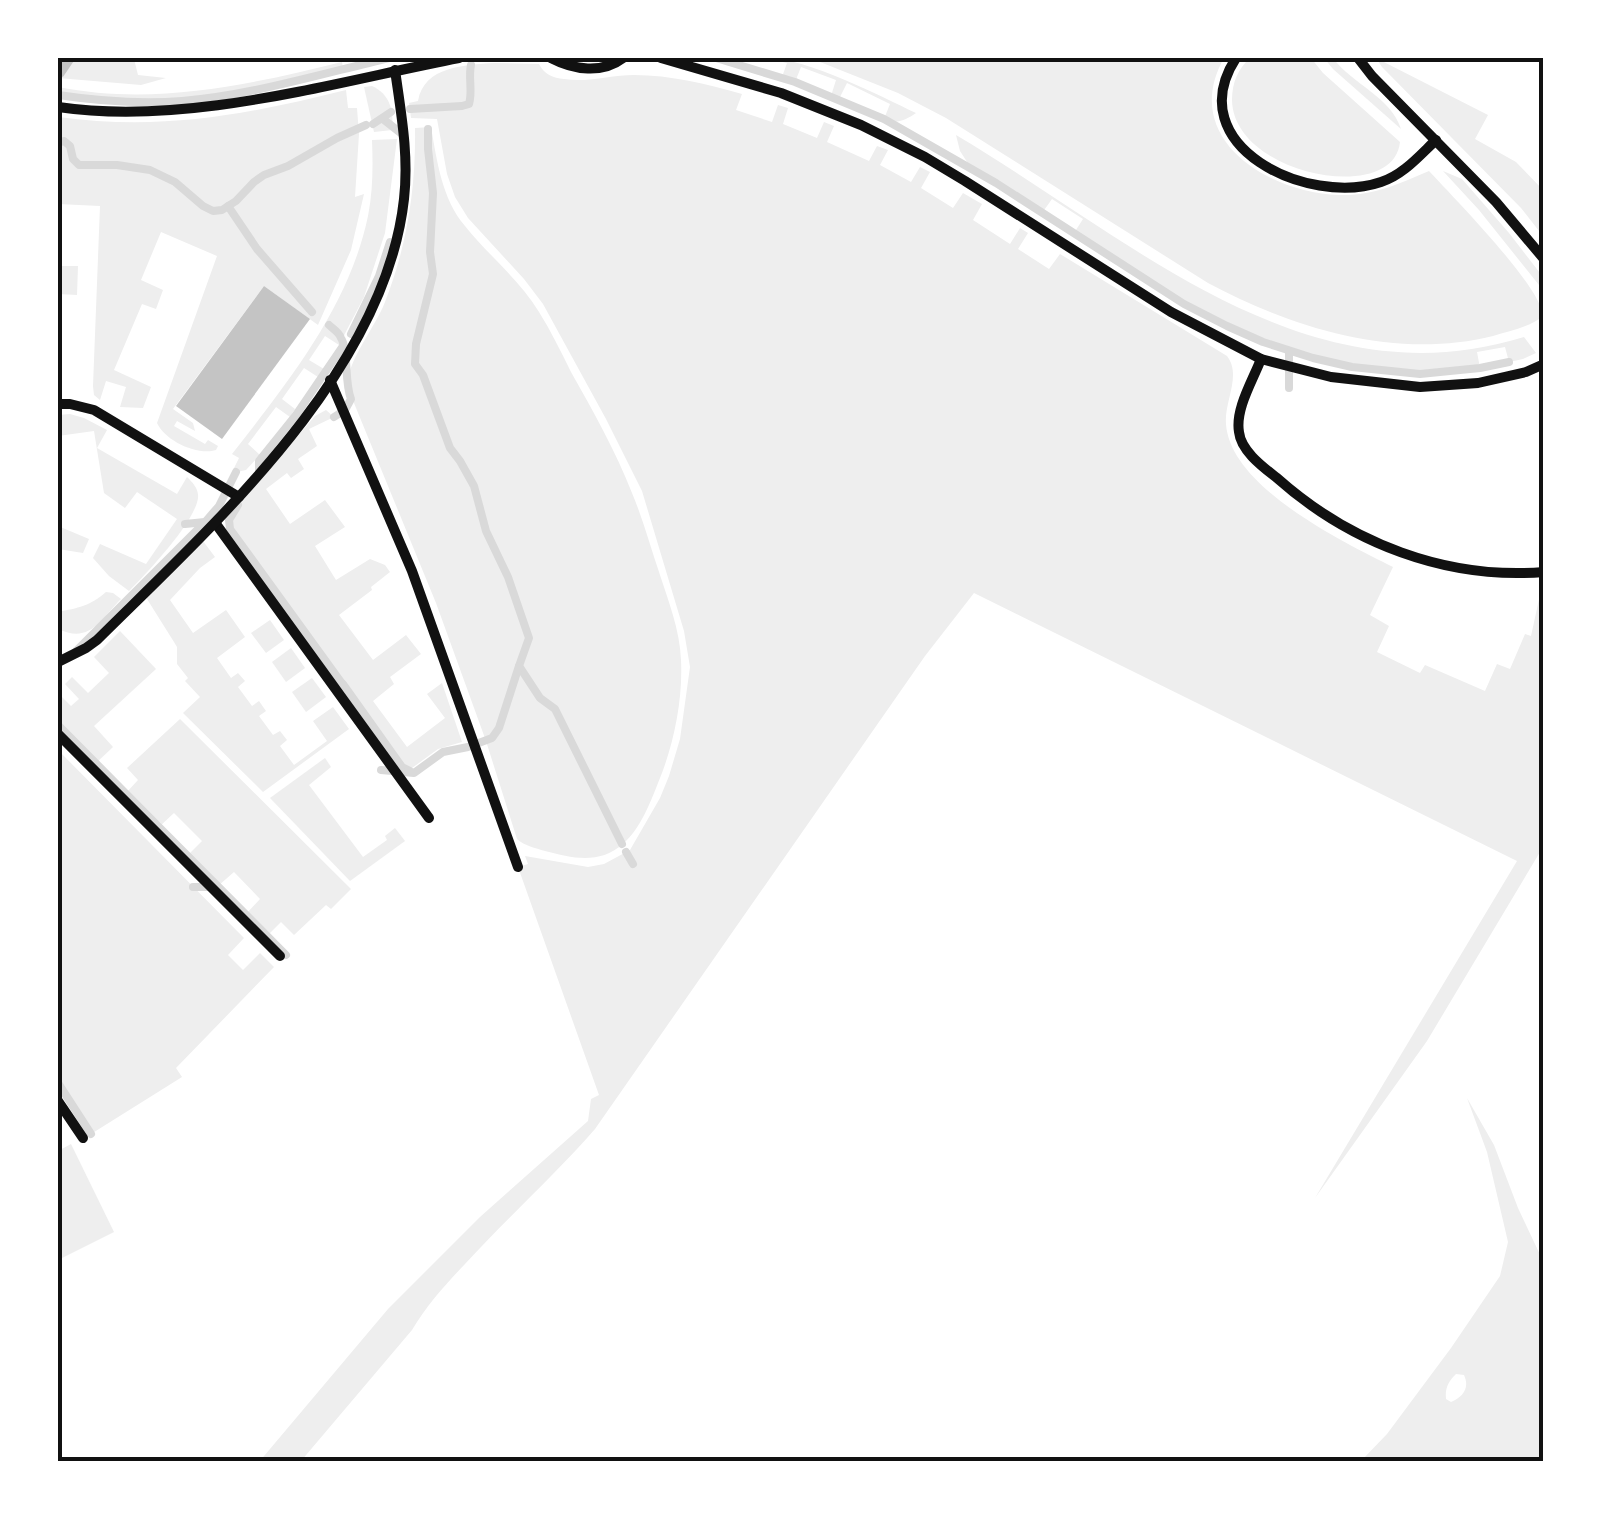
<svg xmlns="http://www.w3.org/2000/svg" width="1601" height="1519" viewBox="0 0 1601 1519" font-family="Overpass,sans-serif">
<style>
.green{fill:#eee;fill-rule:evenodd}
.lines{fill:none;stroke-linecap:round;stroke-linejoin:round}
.stream{stroke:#d9d9d9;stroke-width:8}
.building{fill:#c4c4c4}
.minor{stroke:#111;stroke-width:10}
.neatline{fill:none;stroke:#111;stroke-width:4}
</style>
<rect width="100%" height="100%" fill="#fff"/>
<g class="green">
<path d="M76,58H136L134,59L138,75L166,78L141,85L58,78V75L63,77Z"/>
<path d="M766,58C805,57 880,96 916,113C906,120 895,125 884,119L890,104L847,83L839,99L831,96L836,80L801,67L795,82L782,77L787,63Z"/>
<path d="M810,58H1224C1179,138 1268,193 1339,195C1373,196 1399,184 1429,171C1453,197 1541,286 1543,316C1530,327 1510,331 1493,336C1396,360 1294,329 1208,283L946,118L898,93Z"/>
<path d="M1250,58H1311L1323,73L1400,142C1394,206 1233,175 1232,100C1232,82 1238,69 1250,58Z"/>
<path d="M1324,58H1333C1352,84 1391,97 1401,129L1333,69Z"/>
<path d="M1376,58L1488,115L1475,139L1516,162L1543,190V236L1521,208L1382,67Z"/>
<path d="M342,62L343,68C305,77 267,89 229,95C172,104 114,103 58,95V87C154,106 249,85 342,62Z"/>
<path d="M494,63L539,64C544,74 553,78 564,79C587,83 611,75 634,75C671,75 706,84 742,94L736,110L772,122L778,105L788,108L783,124L817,138L824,122L834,126L827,142L869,161L877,146L888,150L880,165L911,182L920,167L930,172L921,188L953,208L963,193L982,204L973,220L1010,244L1020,228L1028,233L1018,249L1049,269L1060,254L1227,356C1242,375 1224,402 1226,424C1230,487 1343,542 1393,567L1370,615L1389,626L1377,652L1420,673L1425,665L1485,691L1497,664L1510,669L1525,634L1531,636L1543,581V847L1427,1041L1315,1198L1517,861L974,593L925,656L595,1129C554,1176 507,1218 465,1264C445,1285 427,1305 412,1330L301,1461L259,1462L388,1309L480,1217L588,1121L591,1099L599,1095L518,867L528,864L525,856L588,867L604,864L630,850L660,798L669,776L680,739L690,667L684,631L642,491L606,419L543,304L524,279L468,218L455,197L447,174L437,119L411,118L409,103L418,101C424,66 465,65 494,63Z"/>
<path d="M372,86C390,94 394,111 392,130L374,132L364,87Z"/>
<path d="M346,90L348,108H357L359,134L355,197L364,194L351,250L318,325L264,286L173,409L193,423L195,431L177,421L174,426L205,444L208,440L218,446L216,450C198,456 165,441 157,423L217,256L161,232L141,280L163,290L156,309L142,304L114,370L151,387L143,408L120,407L126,387L106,381L100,400L94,395L93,386L100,206L58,204V117C162,131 245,115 346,90Z"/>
<path d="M431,127C437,161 442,199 465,226C488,255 519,279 539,312C551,331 561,352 571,372C593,411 616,452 632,493C643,519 650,546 659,572C668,600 680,630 681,660C683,699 674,743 660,778C651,801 641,828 623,844C599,865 572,858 545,851C535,848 525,846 517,839L486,741L436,603L347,386C348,359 375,328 385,302C407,246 416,188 415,128Z"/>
<path d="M956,135C1132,239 1305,405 1524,337L1536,353L1523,359L1509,362L1505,347L1477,352L1480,368C1460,370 1438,374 1418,374C1277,370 1188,305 1074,233L1083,219L1052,199L1042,213L971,168L960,151Z"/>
<path d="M397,139L385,233L364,297L339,345L325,336L309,360L324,369L318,377L304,368L282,399L295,409L290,417L276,407L248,444L260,455L246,470L236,472L233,470L239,458L232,454C288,382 349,307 368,216C373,191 373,165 372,140Z"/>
<path d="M1443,171L1462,179L1509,233L1543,277V290L1479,210Z"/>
<path d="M58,266H78L77,295L58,294Z"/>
<path d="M326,410L334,417L309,429L317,446L298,459L304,469L291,478L287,473L266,489L290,524L325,500L345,527L315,546L336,580L370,559L385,565L390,572L371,587L372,590L339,615L373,660L406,635L421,654L390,677L394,684L373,701L407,747L445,718L427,694L442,683L462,742L438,749L412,768L402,767L230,529L229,520L233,511L315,416Z"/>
<path d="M70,414L84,418L107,430L97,448L177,494L187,477C193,483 199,489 198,498C195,522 147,573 129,591L109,576L93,558L100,544L146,564L177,519L137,492L125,508L104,493L94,431L58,436V415Z"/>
<path d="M58,526L89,539L83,553L58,549Z"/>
<path d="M203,541L215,557L200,568L170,600L193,633L226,610L245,637L217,658L231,678L238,673L245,681L238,687L252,706L259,701L266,711L259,716L273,735L280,731L287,740L280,746L294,765L327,741L313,721L333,707L349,729L263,792L183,713L200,697L185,681L188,678L177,664V647L174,642L147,599L148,595Z"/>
<path d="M106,592L113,593L121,599C100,620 90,644 58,629V612C78,608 90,606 106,592Z"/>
<path d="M270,620L284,640L266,653L251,633Z"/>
<path d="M120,631L156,669L94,726L113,747L96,763L58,725V693L71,706L79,699L65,684L72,677L88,693L109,673L94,657Z"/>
<path d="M291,648L305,668L286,682L272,662Z"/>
<path d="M312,678L326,697L306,712L292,692Z"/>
<path d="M180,719L351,889L331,909L326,905L294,935L281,922L267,936L246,914L260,899L234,872L218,886L187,856L202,841L174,813L159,827L126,793L138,780L127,768Z"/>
<path d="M58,750L244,938L228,955L243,970L260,953L274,967L176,1068L182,1077L91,1134L58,1083Z"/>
<path d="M325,758L331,767L309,785L363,857L387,840L385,836L395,828L405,841L350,881L270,798Z"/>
<path d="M1467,1098L1494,1145L1518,1208L1543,1261V1461H1361L1387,1434L1451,1348L1500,1276L1508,1242L1487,1152ZM1456,1374L1464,1375C1470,1388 1463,1397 1451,1402L1446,1399C1445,1388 1448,1382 1456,1374Z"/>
<path d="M71,1144L114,1232L58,1260V1151Z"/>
</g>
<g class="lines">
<g class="stream">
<path d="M716,58L795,82L884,119L996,183L1184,304L1227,326L1263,342L1313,358L1352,367L1420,374L1480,368L1509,362"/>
<path d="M58,95C98,101 141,104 182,101C252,95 321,74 389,58"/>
<path d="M410,109L462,106L469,104C473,91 468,78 471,65"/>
<path d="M383,119L402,134"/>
<path d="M373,124L391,112"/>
<path d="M428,129V149L433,193L430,252L433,274L416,344L415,364L423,375L450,448L460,461L474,486L486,531L508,577L529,638L519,666L540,698L555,709L622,844"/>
<path d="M58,143L64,141L70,146L73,159L79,165H117L150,170L175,182L203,206L213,211L222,210L236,201L254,182L264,175L288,166L337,138L366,125"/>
<path d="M228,206L257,249L312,312"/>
<path d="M329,325C333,329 339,332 341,338C349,351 344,382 351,399L345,410L334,417"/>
<path d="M351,334L379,276L390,242"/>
<path d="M1289,352V388"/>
<path d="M259,474V461L296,415L343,346"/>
<path d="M238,505L229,520L230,529L341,682"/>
<path d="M185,524L205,522"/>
<path d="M76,651L206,521L219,506L236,472"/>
<path d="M343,684L402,767L410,771"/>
<path d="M58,725L156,824"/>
<path d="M381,770L414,773L443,752L468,747L492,738L499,728L519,666"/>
<path d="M159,827L286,955"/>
<path d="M626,852L633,864"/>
<path d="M193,887H213"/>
<path d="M58,1083L91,1134"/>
</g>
</g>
<g class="building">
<path d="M58,58H76L63,77L58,75Z"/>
<path d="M264,286L310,319L222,439L176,406Z"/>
</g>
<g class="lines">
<g class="minor">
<path d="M551,58C574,70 602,74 623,58"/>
<path d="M661,58L781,93L861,125L925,157L965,181L1171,312L1261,359L1331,377L1420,387L1478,383L1526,372L1544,364"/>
<path d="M1236,58C1179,146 1308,207 1381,182C1403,175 1419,156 1436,140"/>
<path d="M1358,58L1372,76L1496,202L1544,259"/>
<path d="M58,107C188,126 330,83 459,58"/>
<path d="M1261,359C1253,380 1235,409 1239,432C1241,451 1263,467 1277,478C1350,543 1446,580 1544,572"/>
<path d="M330,380L412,571L518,867"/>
<path d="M58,404H70L94,410L239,497"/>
<path d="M216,524L429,818"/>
<path d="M58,662L86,648L97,640C214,524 385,372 404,199C409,155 401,113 395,70"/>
<path d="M58,734L280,956"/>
<path d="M58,1101L83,1138"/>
</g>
</g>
<rect width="1601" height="1519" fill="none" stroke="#ffffff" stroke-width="120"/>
<rect x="60" y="60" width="1481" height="1399" class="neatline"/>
</svg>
